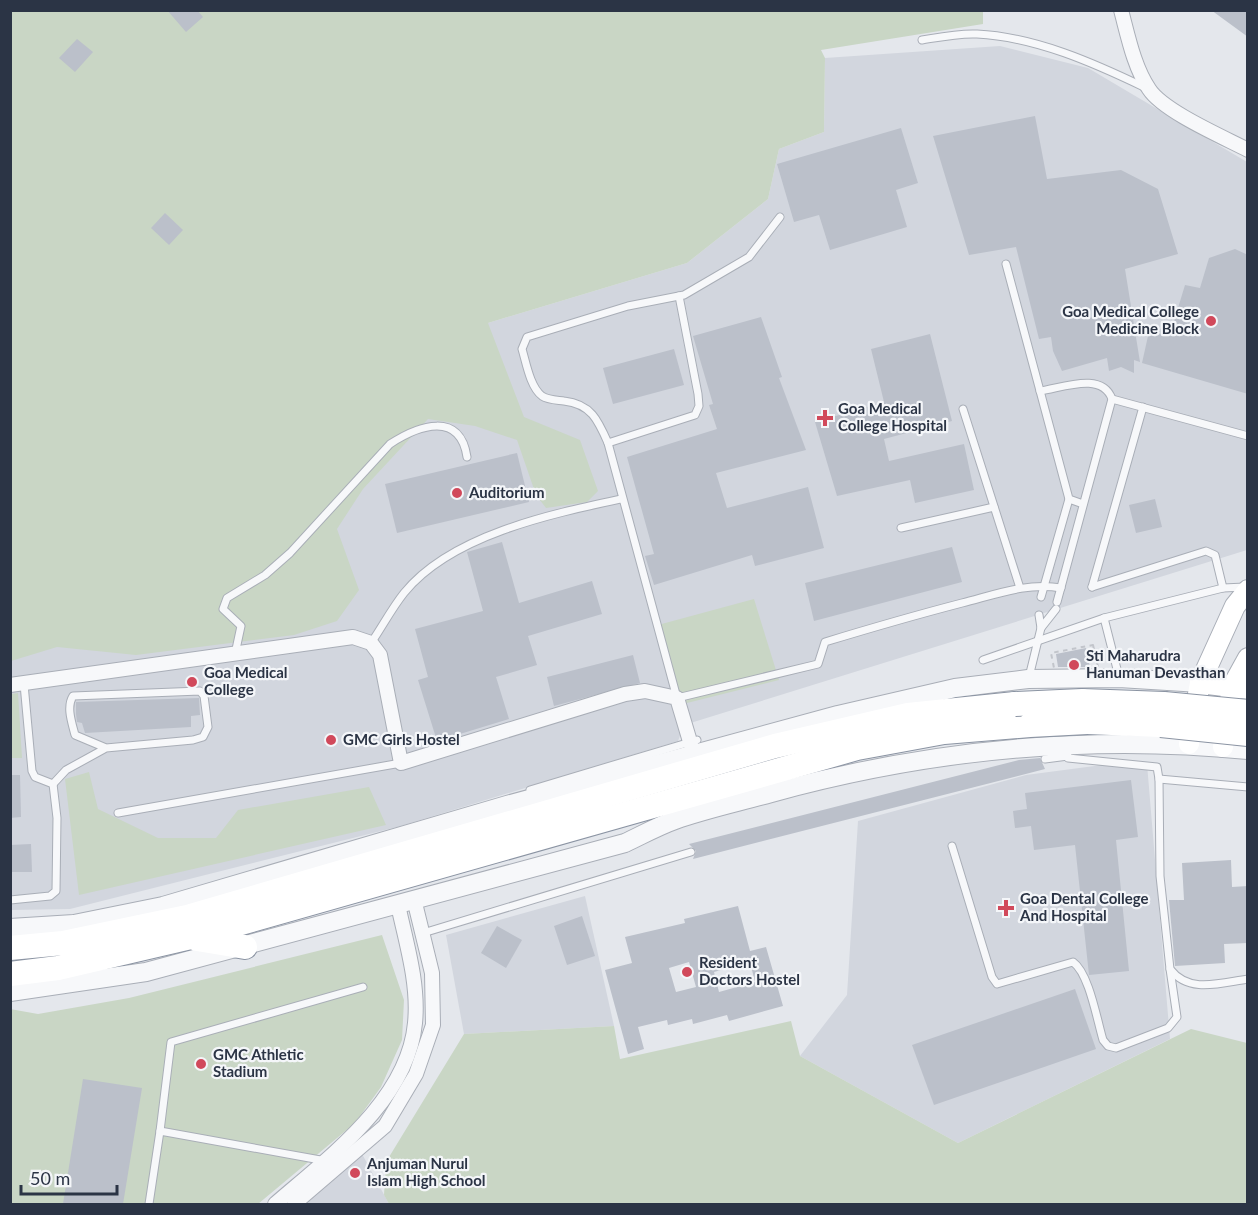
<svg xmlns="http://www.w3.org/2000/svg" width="1258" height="1215" viewBox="0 0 1258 1215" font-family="Lato,sans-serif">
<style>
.built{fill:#d2d6de}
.green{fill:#c9d6c5}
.building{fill:#bbc0ca;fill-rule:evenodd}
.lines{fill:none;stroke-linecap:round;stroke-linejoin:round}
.service-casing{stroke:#a9aeb7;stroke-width:9}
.minor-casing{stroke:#a9aeb7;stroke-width:16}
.tertiary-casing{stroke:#a9aeb7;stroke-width:20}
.secondary-casing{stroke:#a9aeb7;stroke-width:22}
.trunk-casing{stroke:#8b94a3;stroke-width:26}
.path{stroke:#c2c5cb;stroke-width:2;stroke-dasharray:4.5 4.5;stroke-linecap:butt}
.service{stroke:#f7f8fa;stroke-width:7}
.minor{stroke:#f7f8fa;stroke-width:14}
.tertiary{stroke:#f7f8fa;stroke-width:18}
.secondary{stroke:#fff;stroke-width:20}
.trunk{stroke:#fff;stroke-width:24}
.trunk-bridge-casing{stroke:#8b94a3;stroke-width:26;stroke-linecap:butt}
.trunk-bridge{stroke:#fff;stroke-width:24}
.poi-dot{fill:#d1495b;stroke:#f4f6f9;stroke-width:2}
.labels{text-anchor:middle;stroke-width:4.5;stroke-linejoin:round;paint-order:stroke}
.poi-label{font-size:15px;font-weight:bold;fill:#2b3445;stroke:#f4f6f9;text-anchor:start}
</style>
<rect width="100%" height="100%" fill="#e4e7ec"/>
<g class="built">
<path d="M1000,46L1088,68L1247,162V550L684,725L678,741L401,826L70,909L11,910L10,556L488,323L687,263L768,199L779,149L824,132L825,58Z"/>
<path d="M1125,762L1147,764L1170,1039L958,1143L800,1056L847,995L858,821L1026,775Z"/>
<path d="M585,896L614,1026L464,1034L446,935Z"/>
<path d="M361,1152L389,1204H303Z"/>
</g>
<g class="green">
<path d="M11,11H983V24L821,50L825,58L824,132L779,149L768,199L687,263L488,323L524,417L580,440L598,491L587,502L546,508L536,495L517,440L475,426L428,419L363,489L337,529L359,590L337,621L294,635L136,655L57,647L11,661Z"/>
<path d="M754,599L779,680L683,704L658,625Z"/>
<path d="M18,693L22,758H11V694Z"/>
<path d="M89,772L98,809L158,838H216L238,810L369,787L386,825L79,895L65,779Z"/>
<path d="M382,935L404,1000L402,1040L381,1087L355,1123L258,1204H11L10,1009L38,1014L129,998Z"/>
<path d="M791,1021L800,1056L958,1143L1191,1029L1247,1043V1204H389L384,1195L386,1162L464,1034L614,1026L620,1059Z"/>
</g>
<g class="building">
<path d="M167,10H197L203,17L186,32Z"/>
<path d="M1211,10H1248V37Z"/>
<path d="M77,39L93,52L75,72L59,58Z"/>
<path d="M1035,116L1047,179L1121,170L1158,189L1178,254L1125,269L1140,362L1134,360V373L1121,367L1109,371L1107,358L1062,371L1053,351L1051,337L1039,339L1016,247L969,255L933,136Z"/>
<path d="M901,128L918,183L896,190L907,227L830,250L819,215L794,222L777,164Z"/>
<path d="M165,213L183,230L169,245L151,228Z"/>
<path d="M1235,249L1248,255V394L1142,363L1150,327L1171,331L1185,285L1200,288L1209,258Z"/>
<path d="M761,317L782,377L779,378L806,450L716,473L727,508L808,487L824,548L755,566L752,555L654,585L645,556L654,554L627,457L717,429L709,405L713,404L693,336Z"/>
<path d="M930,334L952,421L884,439L889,461L964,444L974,490L915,503L910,480L837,496L815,422L884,402L871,349Z"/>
<path d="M674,349L684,385L613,404L603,368Z"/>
<path d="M517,453L529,502L397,533L385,484Z"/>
<path d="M1155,499L1162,527L1136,533L1129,505Z"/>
<path d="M502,542L519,603L592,581L602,614L528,636L537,665L496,677L509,719L437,741L418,680L428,677L415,629L483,611L467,552Z"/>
<path d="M952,547L962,582L814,621L805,583Z"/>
<path d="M1086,648L1090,667H1058L1056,654Z"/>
<path d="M633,655L640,683L554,706L547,677Z"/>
<path d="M199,698L200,715L191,716V727L85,733L82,723L77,722L76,714V702Z"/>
<path d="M1040,758L1045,769L693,859L696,851L689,844L1019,760Z"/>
<path d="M10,775H20L21,817L10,818Z"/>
<path d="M1131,780L1138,837L1116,840L1129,971L1089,975L1075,845L1034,850L1031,826L1015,828L1013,811L1027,809L1025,793Z"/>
<path d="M31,844L32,872H10V845Z"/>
<path d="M1231,860L1232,887L1248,886V943L1224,944L1225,963L1175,966L1169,900H1184L1182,863Z"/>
<path d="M738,906L750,951L766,947L783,1006L729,1021L727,1015L693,1024L692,1019L668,1025L667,1020L638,1027L644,1049L628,1054L605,970L632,963L625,937L685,923L684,919ZM689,962L696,987L676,992L669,968ZM750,962L755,982L719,992L714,972Z"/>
<path d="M582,916L595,956L567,965L554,926Z"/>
<path d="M497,926L522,940L506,968L481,953Z"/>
<path d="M1075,989L1096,1049L934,1105L912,1045Z"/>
<path d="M83,1079L142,1088L123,1204H63Z"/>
</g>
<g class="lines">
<defs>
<g id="service">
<path d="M922,40C940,37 959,33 977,34C1036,37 1094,63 1146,88"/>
<path d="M780,217L749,257L684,295L628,306L527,337L522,349C526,362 530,387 542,396C548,400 557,400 564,401C591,404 598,420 608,443L677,698L818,664L825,642C871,628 916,615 962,603C994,595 1027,582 1061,588"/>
<path d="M1006,264L1069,499L1083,504"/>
<path d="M1040,391C1062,388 1102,371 1112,399"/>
<path d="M963,409L1020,588"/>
<path d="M608,443L695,415L699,406L698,394L679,296"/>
<path d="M901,528L994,507"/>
<path d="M1092,587L1143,407"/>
<path d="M1092,587L1206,551L1215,555L1223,588"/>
<path d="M1041,597L1069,499"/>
<path d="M1057,602L1112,399L1248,436"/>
<path d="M1104,618L1119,677"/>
<path d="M1041,628L1056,609"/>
<path d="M371,643C382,627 392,608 404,593C451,535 551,514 621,499"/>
<path d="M235,654L241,626L223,609L227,598L265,575L290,553L390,444C419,425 460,411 467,457"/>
<path d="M983,660L1104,618L1223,588L1245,587"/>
<path d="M1029,677L1041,628L1039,615"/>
<path d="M24,684L32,771L35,777L53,784"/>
<path d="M1068,758L1157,767L1159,779L1160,876L1170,969C1189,994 1220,983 1248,979"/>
<path d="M1045,759L1068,756"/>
<path d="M1159,779L1248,787"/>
<path d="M53,784L66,770L106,748L193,740L203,737L208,727L204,696L200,691L73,696C66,707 72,723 75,735L106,748"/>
<path d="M530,790L697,740"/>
<path d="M118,813L401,763"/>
<path d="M952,846L992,977L997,984L1073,962C1089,973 1097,1020 1103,1040L1108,1046L1116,1048L1168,1028L1177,1017L1170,969"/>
<path d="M10,900L50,896L56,891L57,818L53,784"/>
<path d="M423,933L691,852"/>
<path d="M160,1131L171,1042L363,987"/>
<path d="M149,1204L160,1131L326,1161"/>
</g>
<g id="minor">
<path d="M1121,10C1128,36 1134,67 1149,89C1163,111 1223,137 1248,150"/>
<path d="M10,685L353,637L371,643L380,655L401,763L625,694L645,691L677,698L694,755"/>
<path d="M275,1204C329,1157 408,1100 415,1023C419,984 406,942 398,905"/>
<path d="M294,1204L385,1126L416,1074L433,1025L432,973L414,899"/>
</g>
<g id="tertiary">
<path d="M10,928L74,924L163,906L507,805L838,715L955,688L1028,679L1119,678L1200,683"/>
<path d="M10,992L146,972L625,843C642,835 658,826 675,820C706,809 739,802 771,793C927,750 1086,734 1248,750"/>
</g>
<g id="secondary">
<path d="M1200,683L1248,689"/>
<path d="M1189,744L1200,683L1235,606L1248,590"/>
<path d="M1223,747L1232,687L1248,658"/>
</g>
<g id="trunk">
<path d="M1082,701L1164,704"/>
<path d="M1087,722L1161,725"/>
<path d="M197,939L245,947"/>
<path d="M10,948L63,943L187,917L775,746L908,715L1015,704"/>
<path d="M10,974L58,968L195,936L857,748L944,732L1030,725"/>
</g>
</defs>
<use href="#service" class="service-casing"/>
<use href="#minor" class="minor-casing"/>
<use href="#tertiary" class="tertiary-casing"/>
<use href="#secondary" class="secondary-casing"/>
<use href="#trunk" class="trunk-casing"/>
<g class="path">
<path d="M1093,645L1099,671L1056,678L1051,653Z"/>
<path d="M1089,660L1104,658"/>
</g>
<use href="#service" class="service"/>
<use href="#minor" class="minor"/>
<use href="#tertiary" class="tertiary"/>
<use href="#secondary" class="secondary"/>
<use href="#trunk" class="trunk"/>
<defs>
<g id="trunk-bridge">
<path d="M1015,704L1082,701"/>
<path d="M1164,704L1248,712"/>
<path d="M1030,725L1087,722"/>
<path d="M1161,725L1248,734"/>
</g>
</defs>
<use href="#trunk-bridge" class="trunk-bridge-casing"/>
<use href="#trunk-bridge" class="trunk-bridge"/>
</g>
<g class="poi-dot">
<circle cx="1211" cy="321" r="6"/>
<path d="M822 409h6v6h6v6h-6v6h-6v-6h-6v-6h6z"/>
<circle cx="457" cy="493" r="6"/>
<circle cx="1074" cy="665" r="6"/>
<circle cx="192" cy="682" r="6"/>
<circle cx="331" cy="740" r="6"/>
<path d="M1003 899h6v6h6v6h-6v6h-6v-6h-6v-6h6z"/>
<circle cx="687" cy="972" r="6"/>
<circle cx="201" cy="1064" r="6"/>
<circle cx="355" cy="1173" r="6"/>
</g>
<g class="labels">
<g class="poi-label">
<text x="1199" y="317" text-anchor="end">Goa Medical College<tspan x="1199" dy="17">Medicine Block</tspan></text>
<text x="838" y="414">Goa Medical<tspan x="838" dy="17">College Hospital</tspan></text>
<text x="469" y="498">Auditorium</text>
<text x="1086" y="661">Sti Maharudra<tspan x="1086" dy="17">Hanuman Devasthan</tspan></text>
<text x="204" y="678">Goa Medical<tspan x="204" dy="17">College</tspan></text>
<text x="343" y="745">GMC Girls Hostel</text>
<text x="1020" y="904">Goa Dental College<tspan x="1020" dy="17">And Hospital</tspan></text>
<text x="699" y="968">Resident<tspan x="699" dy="17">Doctors Hostel</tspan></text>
<text x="213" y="1060">GMC Athletic<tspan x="213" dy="17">Stadium</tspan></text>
<text x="367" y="1169">Anjuman Nurul<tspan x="367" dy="17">Islam High School</tspan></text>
</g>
</g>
<rect width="1258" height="1215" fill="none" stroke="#2b3445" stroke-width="24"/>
<path d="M21 1185v9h96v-9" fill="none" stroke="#2b3445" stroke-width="3"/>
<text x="30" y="1185" font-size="18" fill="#2b3445" stroke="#f4f6f9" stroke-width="4.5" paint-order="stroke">50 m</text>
</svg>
